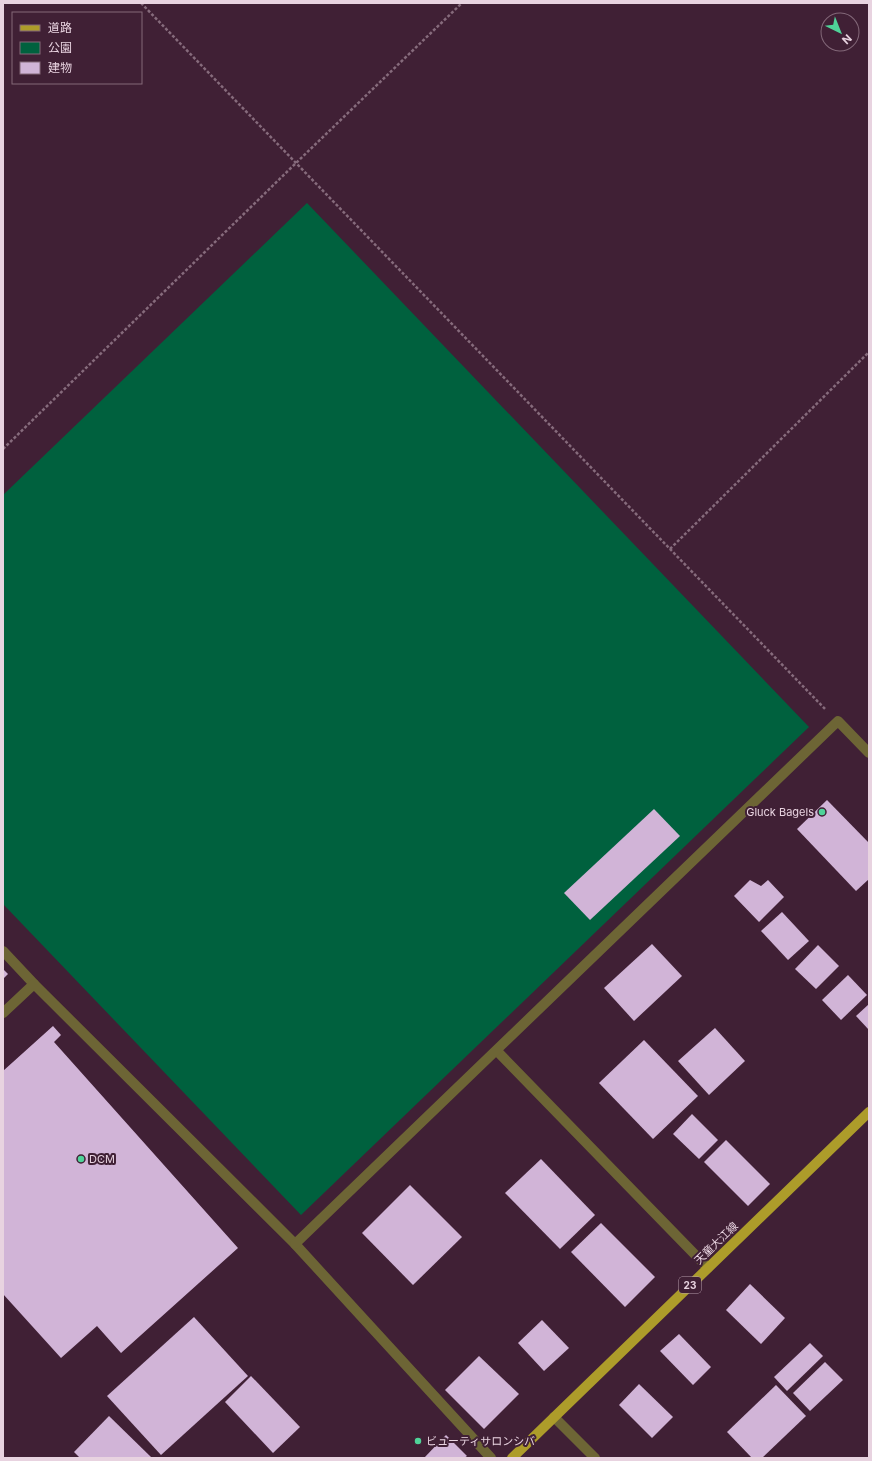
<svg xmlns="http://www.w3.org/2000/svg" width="872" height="1461" viewBox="0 0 872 1461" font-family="Inter,'Noto Sans JP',sans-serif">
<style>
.green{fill:#00613e}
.building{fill:#d1b4d7}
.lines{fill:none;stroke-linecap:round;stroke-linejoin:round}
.path{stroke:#866b7c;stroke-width:2.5;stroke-dasharray:3 2;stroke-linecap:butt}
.minor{stroke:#6d6535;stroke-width:10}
.major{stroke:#ad9c2a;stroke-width:10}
.poi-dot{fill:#4fd399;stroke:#402035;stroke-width:1.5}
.labels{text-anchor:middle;stroke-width:4;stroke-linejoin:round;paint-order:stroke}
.shield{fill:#402035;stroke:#b69dad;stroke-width:1}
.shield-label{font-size:10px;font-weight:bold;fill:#e8d3e0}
.poi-label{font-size:11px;fill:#e8d3e0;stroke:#402035;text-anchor:start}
.street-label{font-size:11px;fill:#e8d3e0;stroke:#402035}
</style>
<rect width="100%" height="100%" fill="#402035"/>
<path class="green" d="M307,203L809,727L301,1215L3,904V495Z"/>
<g class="building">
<path d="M827,800L869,843V879L856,891L797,829Z"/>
<path d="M654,809L680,836L590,920L564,893Z"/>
<path d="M750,880L761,886L768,880L784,897L759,922L734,896Z"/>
<path d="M782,912L809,941L788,960L761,931Z"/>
<path d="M652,944L682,976L634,1021L604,988Z"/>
<path d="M818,945L839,966L816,989L795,969Z"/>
<path d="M3,969L8,974L3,979Z"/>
<path d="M848,975L867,995L841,1020L822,1000Z"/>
<path d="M869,1004V1030L856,1016Z"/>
<path d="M53,1026L61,1035L54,1042L238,1248L121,1353L97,1326L61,1358L3,1294V1071Z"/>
<path d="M715,1028L745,1061L709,1095L678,1061Z"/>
<path d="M644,1040L698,1096L653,1139L599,1083Z"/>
<path d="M692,1114L718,1140L699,1159L673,1134Z"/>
<path d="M726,1140L770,1184L748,1206L704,1162Z"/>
<path d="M541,1159L595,1215L560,1249L505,1193Z"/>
<path d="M410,1185L462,1237L413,1285L362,1233Z"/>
<path d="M601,1223L655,1277L625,1307L571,1252Z"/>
<path d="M750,1284L785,1318L761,1344L726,1310Z"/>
<path d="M194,1317L248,1376L161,1455L107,1396Z"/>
<path d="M542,1320L569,1348L544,1371L518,1343Z"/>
<path d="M679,1334L711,1367L693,1385L660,1351Z"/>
<path d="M810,1343L823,1356L787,1391L774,1377Z"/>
<path d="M479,1356L519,1394L484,1429L445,1390Z"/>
<path d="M825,1362L843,1380L810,1411L793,1393Z"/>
<path d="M251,1376L300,1427L273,1453L225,1402Z"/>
<path d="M639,1384L673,1417L652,1438L619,1405Z"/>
<path d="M776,1385L806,1416L762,1458H752L727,1432Z"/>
<path d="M109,1416L151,1457L150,1458H80L74,1452Z"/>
<path d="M446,1435L467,1456L464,1458H424Z"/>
</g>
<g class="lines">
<g class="path">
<path d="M141,3L826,710"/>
<path d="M3,449L296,163L462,3"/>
<path d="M670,549L869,352"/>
</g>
<g class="minor">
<path d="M3,951L34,984"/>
<path d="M3,1013L34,984L295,1244L491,1458"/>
<path d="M497,1051L708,1268"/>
<path d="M295,1244L838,721L869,753"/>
<path d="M554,1417L595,1458"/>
</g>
<path class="major" d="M512,1458L869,1112"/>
</g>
<g class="poi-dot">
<circle cx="822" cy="812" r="4"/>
<circle cx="81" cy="1159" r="4"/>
<circle cx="418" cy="1441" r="4"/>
</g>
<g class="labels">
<rect class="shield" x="679" y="1277" width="22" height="16" rx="3"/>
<g class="shield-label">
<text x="690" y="1289">23</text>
</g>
<g class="poi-label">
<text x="814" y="816" text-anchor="end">Gluck Bagels</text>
<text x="89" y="1163">DCM</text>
<text x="426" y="1445">ビューティサロンシバ</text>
</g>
<g class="street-label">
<text transform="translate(716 1243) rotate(-44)" y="4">天童大江線</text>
</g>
</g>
<rect width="872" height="1461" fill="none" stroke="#e8d3e0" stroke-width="8"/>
<rect x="12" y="12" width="130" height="72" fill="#402035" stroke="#836879"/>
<rect x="20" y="25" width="20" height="6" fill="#ad9c2a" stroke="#836879"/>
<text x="48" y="32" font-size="12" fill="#e8d3e0">道路</text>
<rect x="20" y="42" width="20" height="12" fill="#00613e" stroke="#836879"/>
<text x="48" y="52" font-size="12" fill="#e8d3e0">公園</text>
<rect x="20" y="62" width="20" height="12" fill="#d1b4d7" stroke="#836879"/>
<text x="48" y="72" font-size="12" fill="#e8d3e0">建物</text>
<g transform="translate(840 32) rotate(137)"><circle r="19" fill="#402035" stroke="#836879"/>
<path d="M0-3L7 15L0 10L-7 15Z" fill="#4fd399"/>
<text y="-6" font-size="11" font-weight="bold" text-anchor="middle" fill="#e8d3e0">N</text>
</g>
</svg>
